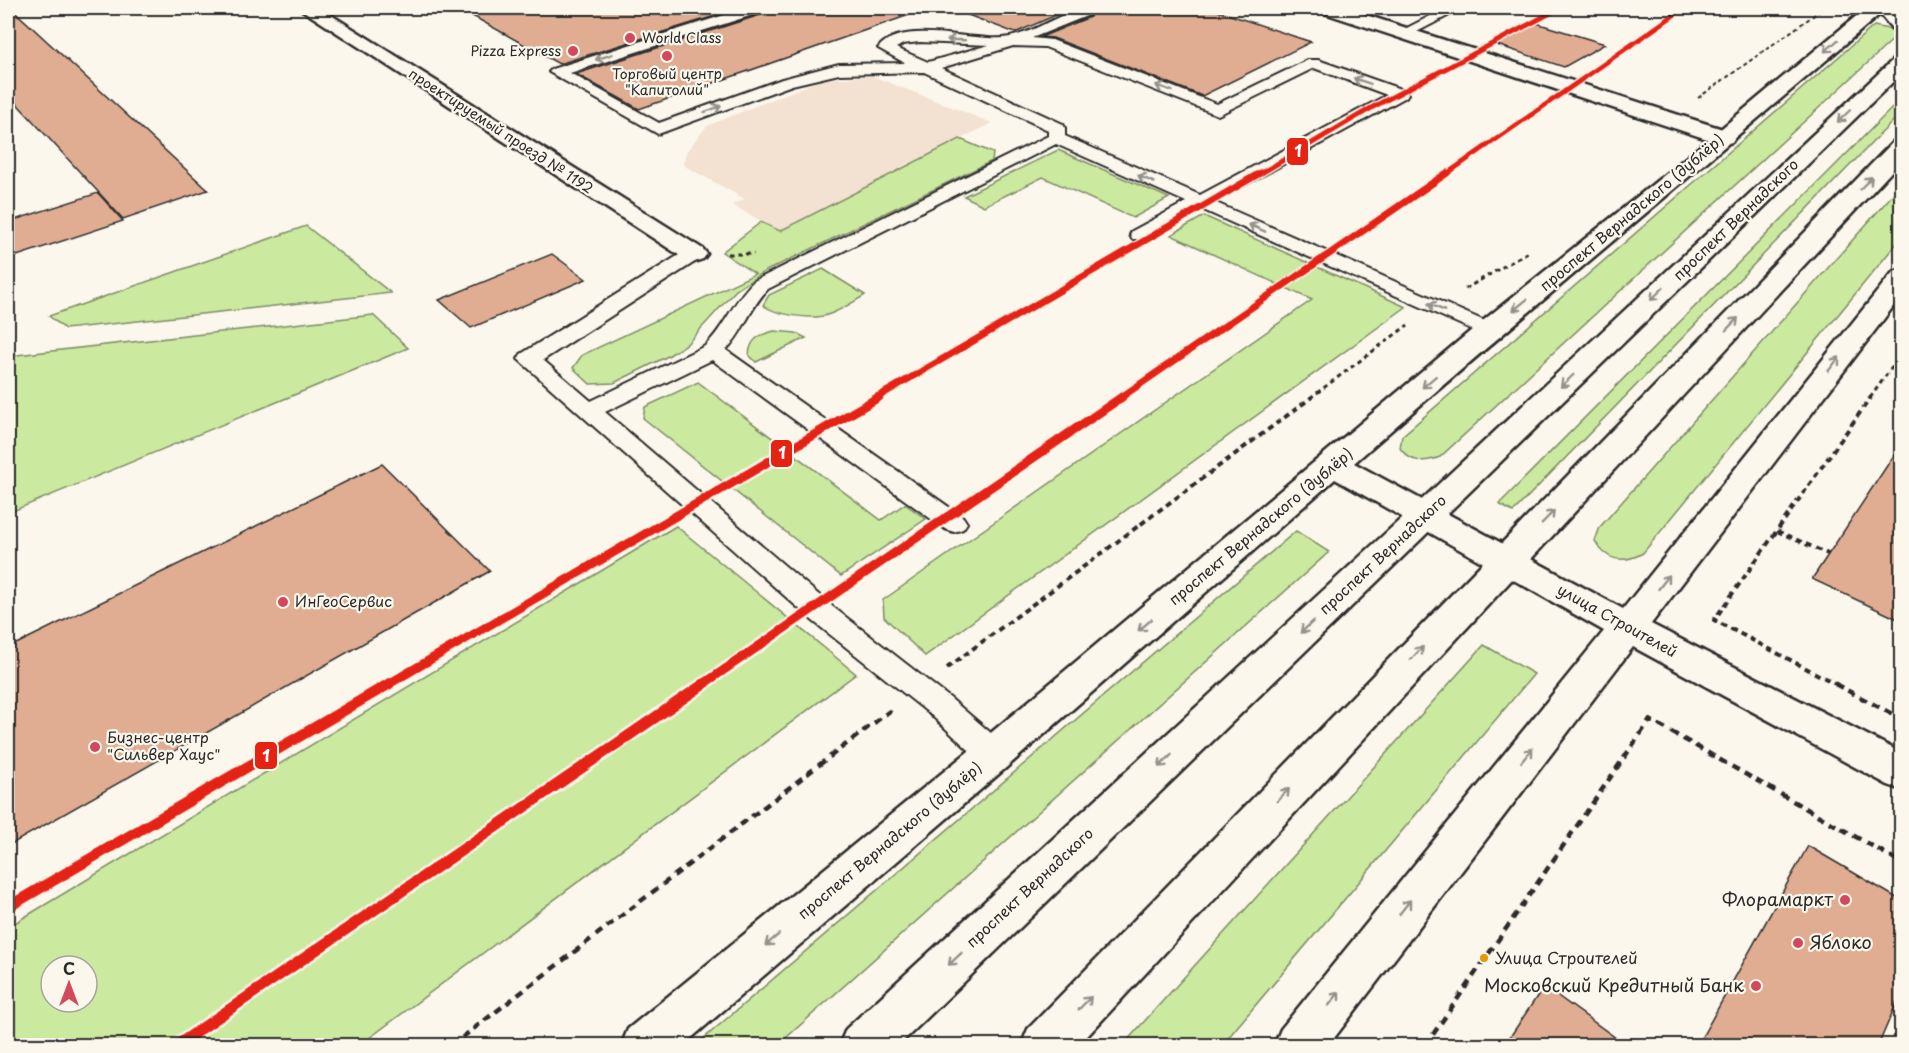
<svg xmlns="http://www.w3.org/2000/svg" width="1909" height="1053" viewBox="0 0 1909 1053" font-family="'Playpen Sans',sans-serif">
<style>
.built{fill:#f3e1d1}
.green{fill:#cce9a0;stroke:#7c8a66;stroke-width:1.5;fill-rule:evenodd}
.building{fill:#e0ad93;stroke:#2b2b2b;stroke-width:1.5}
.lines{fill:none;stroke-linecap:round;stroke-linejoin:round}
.lane-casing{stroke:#2b2b2b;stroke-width:4}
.street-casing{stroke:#2b2b2b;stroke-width:5}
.secondary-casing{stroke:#2b2b2b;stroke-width:5}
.primary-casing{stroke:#2b2b2b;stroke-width:5}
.path-far3{stroke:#2b2b2b;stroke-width:2;stroke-dasharray:4 3;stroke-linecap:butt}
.path-far2{stroke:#2b2b2b;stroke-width:3;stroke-dasharray:4.5 4;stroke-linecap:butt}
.path-far1{stroke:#2b2b2b;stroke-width:4;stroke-dasharray:6 4.5;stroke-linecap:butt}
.path{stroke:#2b2b2b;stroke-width:4.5;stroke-dasharray:8 6;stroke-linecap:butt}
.lane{fill:#fbf7ec;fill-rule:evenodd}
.street{fill:#fbf7ec;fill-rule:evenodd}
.secondary{fill:#fbf7ec;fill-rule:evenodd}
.primary{fill:#fbf7ec;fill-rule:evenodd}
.metro-1-far3-casing{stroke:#fbf7ec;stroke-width:8}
.metro-1-far2-casing{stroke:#fbf7ec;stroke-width:10}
.metro-1-far1-casing{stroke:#fbf7ec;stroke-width:14}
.metro-1-casing{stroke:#fbf7ec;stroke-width:16}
.metro-1-far3{stroke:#e42313;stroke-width:5}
.metro-1-far2{stroke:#e42313;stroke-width:7}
.metro-1-far1{stroke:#e42313;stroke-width:9}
.metro-1{stroke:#e42313;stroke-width:11}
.oneway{stroke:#93918c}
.poi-dot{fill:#d1495b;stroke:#fbf7ec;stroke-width:2}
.bus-dot{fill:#e39a04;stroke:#fbf7ec;stroke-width:2}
.labels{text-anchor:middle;stroke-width:4.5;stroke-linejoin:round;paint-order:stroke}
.far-poi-label{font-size:14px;fill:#2b2b2b;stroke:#fbf7ec;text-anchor:start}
.far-street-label{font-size:14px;fill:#2b2b2b;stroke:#fbf7ec}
.street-label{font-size:15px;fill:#2b2b2b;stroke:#fbf7ec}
.poi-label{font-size:15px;fill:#2b2b2b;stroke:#fbf7ec;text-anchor:start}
.near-bus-label{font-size:16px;fill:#2b2b2b;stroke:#fbf7ec;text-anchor:start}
.near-poi-label{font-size:18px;fill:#2b2b2b;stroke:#fbf7ec;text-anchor:end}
.line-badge{stroke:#fbf7ec;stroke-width:2}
.badge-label{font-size:16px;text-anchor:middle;font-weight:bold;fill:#fff}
</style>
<rect width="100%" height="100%" fill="#fbf7ec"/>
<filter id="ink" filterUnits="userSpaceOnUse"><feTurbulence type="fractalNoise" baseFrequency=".0167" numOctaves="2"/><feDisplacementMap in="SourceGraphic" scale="12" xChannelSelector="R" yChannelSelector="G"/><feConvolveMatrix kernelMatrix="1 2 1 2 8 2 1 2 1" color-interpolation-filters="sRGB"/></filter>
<g filter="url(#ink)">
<path class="built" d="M872,76L992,123L780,231L732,205L745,199L683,165L686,152L707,126L823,79Z"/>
<g class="green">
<path d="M1874,26L1893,30L1897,36L1440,457C1424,463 1410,463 1400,448L1402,436Z"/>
<path d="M1901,99V113L1513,512L1499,504Z"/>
<path d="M960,139L993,153L992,161L762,273L736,290L687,344L668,356L614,383L590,384L573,368L582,355L755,274L722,252L761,222L780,231Z"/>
<path d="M1058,150L1169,198L1133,218L1043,177L984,206L964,196Z"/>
<path d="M1901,185V238L1643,553C1623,564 1606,561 1595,541L1600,527Z"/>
<path d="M1204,216L1406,307L925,656L884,617L883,600L1312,300L1171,235Z"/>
<path d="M306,226L391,293L65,329L49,316Z"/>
<path d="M823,269L865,295C853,302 840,311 827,315C812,320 775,315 763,305L769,295Z"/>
<path d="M373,315L408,348L8,513V356Z"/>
<path d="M774,331L796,333L806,338L756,362L749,355C750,339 759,335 774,331Z"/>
<path d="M698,382L881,520L905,504L926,519L841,576L643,418L645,407Z"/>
<path d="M676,526L856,674L360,1045H8V927ZM51,966H87V1002H51Z"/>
<path d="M1296,531L1329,552L778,1045H696Z"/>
<path d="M1484,645L1534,674L1222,1045H1123Z"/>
</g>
<g class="building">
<path d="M8,8H11L208,190L123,219L8,94Z"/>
<path d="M458,8H741L559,64Z"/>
<path d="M769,8H914L915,13L639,109L576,74L766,13Z"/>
<path d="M956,8H1061L1063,12L1015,33L955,10Z"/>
<path d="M1088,8H1209L1311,42L1202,96L1053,38L1041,37L1090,17L1093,11Z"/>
<path d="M1536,23L1605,44L1564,67L1494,44Z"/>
<path d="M98,193L123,221L8,259V222Z"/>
<path d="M552,254L586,279L471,328L439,300Z"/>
<path d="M1902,443V621L1812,579Z"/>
<path d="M382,464L490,571L8,846V648Z"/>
<path d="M1808,846L1902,901V990L1878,1046H1697Z"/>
<path d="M1544,986L1627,1046H1504Z"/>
</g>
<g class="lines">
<defs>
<g id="lane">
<path d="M747,8H767L765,11L570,73L659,123L782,79L839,64L905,63L878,48C903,17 975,44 1010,37C1030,33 1051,20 1070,12L1065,11L1063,8H1084L1091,12L1089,15L1032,38L1052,40L1217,104L1308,60H1318L1406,91L1408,94L1406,97L1214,202L1496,326L1500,330L1496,334L1489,336L1482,334L1201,209L1146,239H1132L1130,235L1132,231L1186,202L1056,144L768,289C750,307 744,332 726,350L963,517L967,523L963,529L954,532L945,529L712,360L605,412L833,607L950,698L1005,745L1009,754L1005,763L994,767L983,763L930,714L813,621L518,359L521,354L687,250H701L704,254L701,258L543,360L591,401L705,346C725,327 733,301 754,281L1048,136V130L924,72L839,74L792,85L658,134L549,72L552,69ZM920,42L989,45L928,62L896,48L903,44ZM1013,46L1045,47L1218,115L1314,68L1387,95L1200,195L1065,136V128L1063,124L941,68Z"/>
<path d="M1446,8H1463L1409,36H1399L1397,33Z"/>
</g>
<g id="street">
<path d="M299,8H320L703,249L707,254L703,259L694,262L685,259Z"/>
<path d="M1318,8H1344L1732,132L1735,137L1732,142L1724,144L1716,142L1321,12Z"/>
</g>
<path id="secondary" d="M1866,8H1894L1902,16V33L1895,32L1880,14C1706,164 1527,311 1354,463L1623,609L1893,272L1902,269V295L1651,624L1902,753V790L1888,785L1633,647L1328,1046H1274L1281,1029L1604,631L1335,479L1008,766L682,1046H621L628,1029L980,742L1479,324L1693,152Z"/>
<g id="primary">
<path d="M1902,56V73L898,1046H839L846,1029L1414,507L1895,58Z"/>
<path d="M1902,140V160L1078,1046H1021L1028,1029L1894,141Z"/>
</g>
</defs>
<use href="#lane" class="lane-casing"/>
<use href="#street" class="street-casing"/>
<use href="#secondary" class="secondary-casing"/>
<use href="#primary" class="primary-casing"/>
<path class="path-far3" d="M1698,98L1824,8"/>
<g class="path-far2">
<path d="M728,254H754"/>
<path d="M1465,289L1528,252"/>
<path d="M1310,398L1408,325"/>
<path d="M1870,398L1902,353"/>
</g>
<g class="path-far1">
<path d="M1777,531L1828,554"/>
<path d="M947,668L1312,397"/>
<path d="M1838,685L1714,620L1871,397"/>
</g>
<g class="path">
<path d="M1835,684L1902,719"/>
<path d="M451,1046L891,710"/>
<path d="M1425,1046L1650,720L1902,863"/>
</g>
<use href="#lane" class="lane"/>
<use href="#street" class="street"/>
<use href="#secondary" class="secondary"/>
<use href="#primary" class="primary"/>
<defs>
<g id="metro-1-far3">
<path d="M1258,175L1373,107L1560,8"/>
<path d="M1445,175L1684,8"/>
</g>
<g id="metro-1-far2">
<path d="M876,398L1260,173"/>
<path d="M1120,398L1447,173"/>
</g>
<g id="metro-1-far1">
<path d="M387,685L879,397"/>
<path d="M702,685L1122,397"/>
</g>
<g id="metro-1">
<path d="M8,907L389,684"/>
<path d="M176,1046L704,684"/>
</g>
</defs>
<use href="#metro-1-far3" class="metro-1-far3-casing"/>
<use href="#metro-1-far2" class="metro-1-far2-casing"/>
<use href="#metro-1-far1" class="metro-1-far1-casing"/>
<use href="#metro-1" class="metro-1-casing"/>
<use href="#metro-1-far3" class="metro-1-far3"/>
<use href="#metro-1-far2" class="metro-1-far2"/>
<use href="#metro-1-far1" class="metro-1-far1"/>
<use href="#metro-1" class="metro-1"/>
</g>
<defs><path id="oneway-shaft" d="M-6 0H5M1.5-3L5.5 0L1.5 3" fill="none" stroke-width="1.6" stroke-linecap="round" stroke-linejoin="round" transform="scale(1.5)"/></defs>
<g class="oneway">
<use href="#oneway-shaft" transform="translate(956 40) rotate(-178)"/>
<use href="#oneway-shaft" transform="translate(1831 46) rotate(139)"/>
<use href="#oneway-shaft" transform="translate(604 57) rotate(162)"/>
<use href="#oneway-shaft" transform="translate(1362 81) rotate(-161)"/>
<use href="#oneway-shaft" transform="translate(1164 88) rotate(-159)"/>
<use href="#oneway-shaft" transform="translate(713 109) rotate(-20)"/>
<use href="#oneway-shaft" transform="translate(1844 116) rotate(136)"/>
<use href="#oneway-shaft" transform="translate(1146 179) rotate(-156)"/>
<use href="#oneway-shaft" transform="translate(1866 183) rotate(-46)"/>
<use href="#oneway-shaft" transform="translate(1257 228) rotate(-156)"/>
<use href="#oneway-shaft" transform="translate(1657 294) rotate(136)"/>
<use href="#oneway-shaft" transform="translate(1520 305) rotate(141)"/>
<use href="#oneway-shaft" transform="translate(1436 307) rotate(-156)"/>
<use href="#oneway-shaft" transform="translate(1732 324) rotate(-46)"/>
<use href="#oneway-shaft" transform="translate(1834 364) rotate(-52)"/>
<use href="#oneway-shaft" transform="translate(1567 381) rotate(136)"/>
<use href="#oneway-shaft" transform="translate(1429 382) rotate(139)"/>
<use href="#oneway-shaft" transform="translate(1548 517) rotate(-46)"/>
<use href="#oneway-shaft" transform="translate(1664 582) rotate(-52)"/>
<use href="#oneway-shaft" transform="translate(1145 625) rotate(140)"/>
<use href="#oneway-shaft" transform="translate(1307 627) rotate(137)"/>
<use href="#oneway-shaft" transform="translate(1417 653) rotate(-46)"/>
<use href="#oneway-shaft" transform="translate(1527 755) rotate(-51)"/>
<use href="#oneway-shaft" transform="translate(1165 761) rotate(137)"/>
<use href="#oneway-shaft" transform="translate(1283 795) rotate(-46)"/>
<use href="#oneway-shaft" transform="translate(1405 907) rotate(-52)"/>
<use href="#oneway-shaft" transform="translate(772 940) rotate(140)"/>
<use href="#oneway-shaft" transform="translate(955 959) rotate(137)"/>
<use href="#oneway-shaft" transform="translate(1334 999) rotate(-52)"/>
<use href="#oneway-shaft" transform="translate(1085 1003) rotate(-46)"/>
</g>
</g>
<g class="poi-dot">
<circle cx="630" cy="38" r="6"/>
<circle cx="573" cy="51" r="6"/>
<circle cx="667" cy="56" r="6"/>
<circle cx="283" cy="602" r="6"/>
<circle cx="95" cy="747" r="6"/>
<circle cx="1845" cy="900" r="6"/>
<circle cx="1798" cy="943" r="6"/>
<circle cx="1756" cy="986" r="6"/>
</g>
<circle class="bus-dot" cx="1484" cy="958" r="5"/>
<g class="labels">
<g class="far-poi-label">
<text x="642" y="43">World Class</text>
<text x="561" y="56" text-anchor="end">Pizza Express</text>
<text x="667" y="79" text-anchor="middle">Торговый центр<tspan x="667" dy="16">"Капитолий"</tspan></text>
</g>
<g class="far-street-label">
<text transform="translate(501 131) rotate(33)" y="5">проектируемый проезд № 1192</text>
</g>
<g class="street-label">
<text transform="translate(1632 213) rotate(-40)" y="5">проспект Вернадского (дублёр)</text>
<text transform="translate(1736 220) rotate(-44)" y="5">проспект Вернадского</text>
<text transform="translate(1261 527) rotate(-40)" y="5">проспект Вернадского (дублёр)</text>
<text transform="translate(1383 555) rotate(-43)" y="5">проспект Вернадского</text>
<text transform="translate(1617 621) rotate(29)" y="5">улица Строителей</text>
<text transform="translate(890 841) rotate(-40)" y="5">проспект Вернадского (дублёр)</text>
<text transform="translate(1030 888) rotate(-43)" y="5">проспект Вернадского</text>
</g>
<g class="poi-label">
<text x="295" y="607">ИнГеоСервис</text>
<text x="107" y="743">Бизнес-центр<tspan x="107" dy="17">"Сильвер Хаус"</tspan></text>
</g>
<g class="near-bus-label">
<text x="1495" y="964">Улица Строителей</text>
</g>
<g class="near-poi-label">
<text x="1833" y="906">Флорамаркт</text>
<text x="1810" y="949" text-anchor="start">Яблоко</text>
<text x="1744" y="992">Московский Кредитный Банк</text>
</g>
</g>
<g class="line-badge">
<rect x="1286" y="137" width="23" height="29" rx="6" fill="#e42313"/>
<rect x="770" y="439" width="23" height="29" rx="6" fill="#e42313"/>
<rect x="254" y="741" width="24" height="29" rx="6" fill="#e42313"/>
</g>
<g class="badge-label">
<text x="1298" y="157">1</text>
<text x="782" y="459">1</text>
<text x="266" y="762">1</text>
</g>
<rect width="1909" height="1053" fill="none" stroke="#fbf7ec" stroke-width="30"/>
<rect x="15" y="15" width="1879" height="1023" fill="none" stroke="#2b2b2b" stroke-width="2" filter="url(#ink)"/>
<g transform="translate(69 984)"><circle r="28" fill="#fbf7ec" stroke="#a8a59f" stroke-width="1.5"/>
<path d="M0-4.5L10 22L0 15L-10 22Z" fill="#d1495b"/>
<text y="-9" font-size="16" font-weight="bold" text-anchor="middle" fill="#2b2b2b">С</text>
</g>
</svg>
